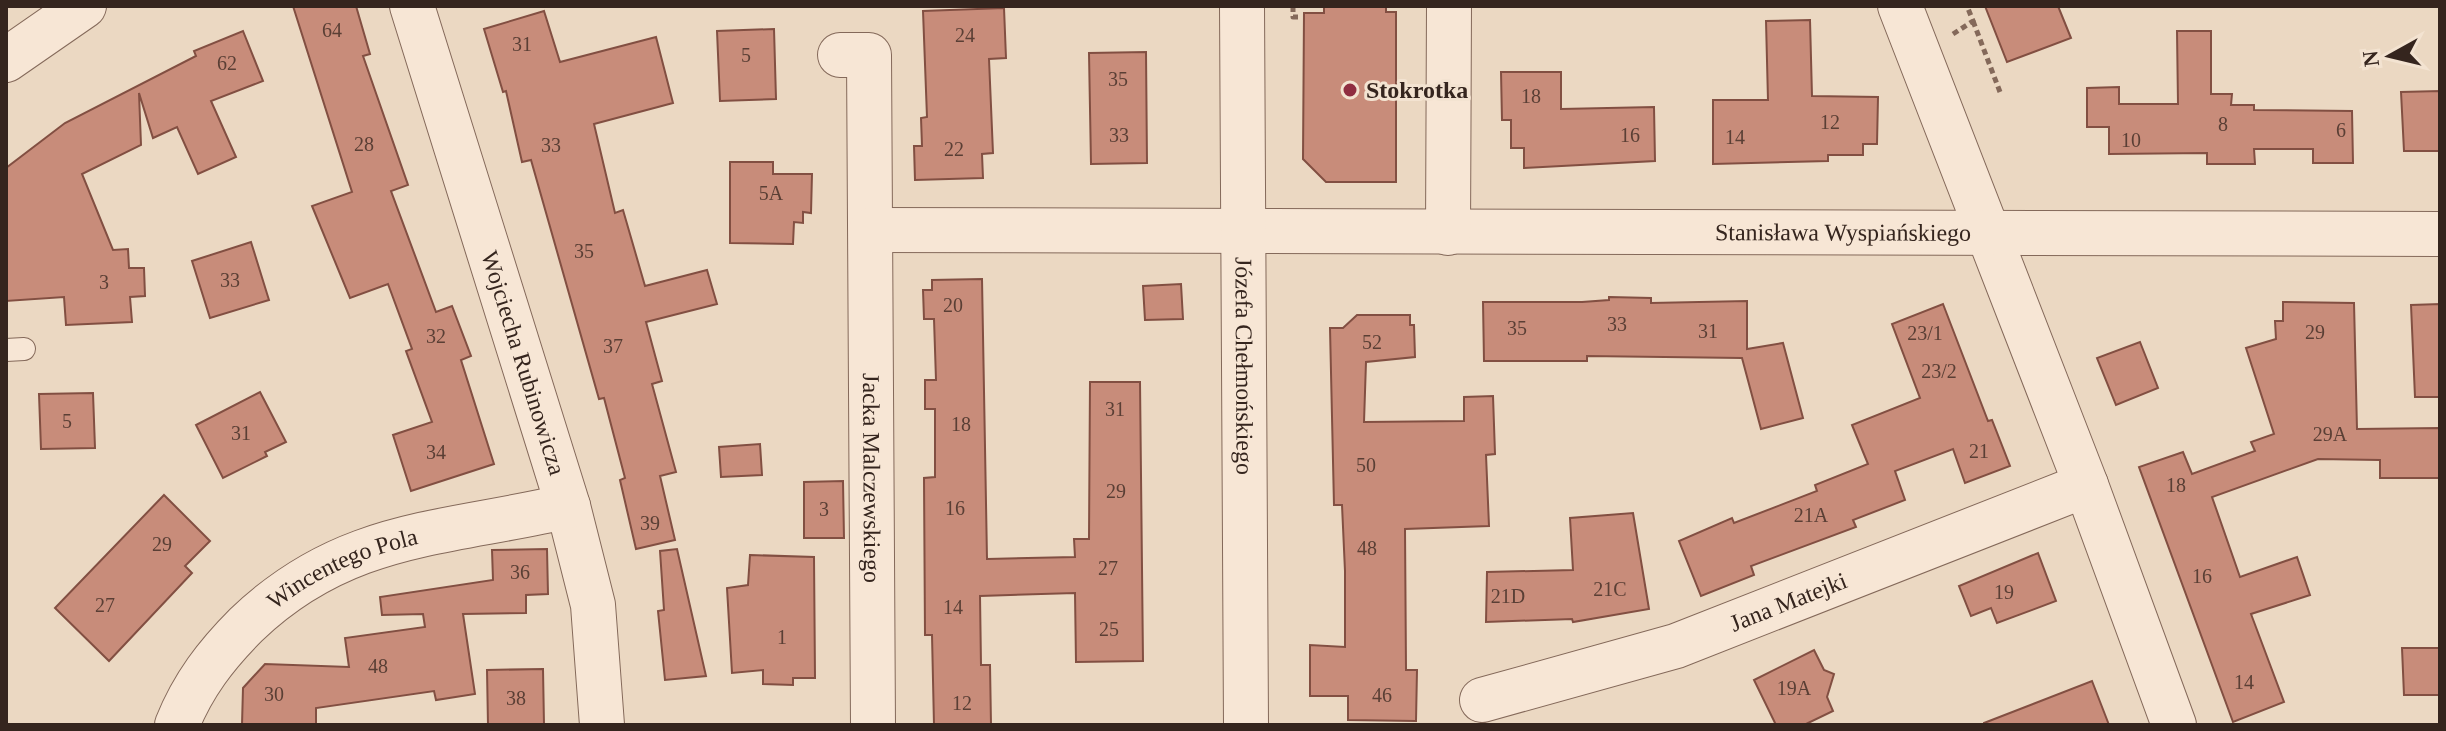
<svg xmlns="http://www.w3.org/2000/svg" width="2446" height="731" viewBox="0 0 2446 731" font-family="Georgia,serif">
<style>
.building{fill:#c88c7a;stroke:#824f42;stroke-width:2}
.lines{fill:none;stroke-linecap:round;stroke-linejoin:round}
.service-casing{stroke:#84695a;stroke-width:24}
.minor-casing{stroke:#84695a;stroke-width:46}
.tertiary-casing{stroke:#84695a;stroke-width:46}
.path{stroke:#84695a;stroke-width:5;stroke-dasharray:6 4;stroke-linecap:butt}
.service{stroke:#f7e6d5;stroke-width:22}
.minor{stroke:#f7e6d5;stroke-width:44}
.tertiary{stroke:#f7e6d5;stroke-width:44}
.poi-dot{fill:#902e41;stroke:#f3e3d1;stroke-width:3}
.labels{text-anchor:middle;stroke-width:6;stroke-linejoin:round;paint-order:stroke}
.number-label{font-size:20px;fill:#5a3f35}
.poi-label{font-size:24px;font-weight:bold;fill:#35251e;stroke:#f3e3d1;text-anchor:start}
.street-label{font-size:24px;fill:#35251e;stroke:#f3e3d1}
</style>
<rect width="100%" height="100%" fill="#ebd8c2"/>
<g class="building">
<path d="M293,6H356L370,54L363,56L408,185L391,191L436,312L452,306L471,356L461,360L494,464L411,491L393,435L432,422L406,351L412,349L388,284L350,298L312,206L352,192Z"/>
<path d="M1324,6H1386V12H1396V182H1326L1303,159L1304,13H1324Z"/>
<path d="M1985,6H2058L2071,38L2007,62Z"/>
<path d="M1004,8L1006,58L989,59L993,153L982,154L983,178L915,180L914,146H922L921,118L927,117L923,11Z"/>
<path d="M544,11L560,62L656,37L673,103L594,124L615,213L623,210L645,286L707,270L717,304L646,322L662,381L652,384L676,472L660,476L675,540L636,549L620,480L625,478L604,398L599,399L531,160L522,162L506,91L503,92L484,29Z"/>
<path d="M1810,20L1812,96L1878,97L1877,144H1863V155H1828V161L1713,164V100H1768L1766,21Z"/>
<path d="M774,29L776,99L720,101L717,31Z"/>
<path d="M243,31L263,81L211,101L236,157L198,174L177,127L153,138L139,93L141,145L82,174L113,250L128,249L129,268H144L145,296L130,297L132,322L66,325L64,297L6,301V168L65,123L196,56L194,51Z"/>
<path d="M2177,31H2211V94H2232L2231,105H2254V110L2352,111L2353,163H2313V149H2254L2255,164H2207V153L2109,154V127H2087V88L2119,87V104H2178Z"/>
<path d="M1146,52L1147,163L1091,164L1089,53Z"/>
<path d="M1501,72H1561V109L1654,107L1655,161L1524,168V148H1511V120H1502Z"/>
<path d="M2440,91V151H2404L2401,92Z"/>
<path d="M730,162H773V174H812L811,213L803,212V223L794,222L793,244L730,243Z"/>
<path d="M251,242L269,300L210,318L192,261Z"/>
<path d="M982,279L987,559L1075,557L1074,539H1089L1090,382H1140L1143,661L1076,662L1075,593L980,596L981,665H990L991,725H934L932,635H925L924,478L935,477V409H925V380H936L934,319H924L923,290H932V280Z"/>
<path d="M1181,284L1183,319L1145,320L1143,286Z"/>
<path d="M1609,297L1651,298V303L1747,301V349L1783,343L1803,418L1761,429L1742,358L1587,356V361H1484L1483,302H1582L1609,300Z"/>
<path d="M2283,302L2354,303L2357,429L2440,428V478H2380V460L2318,459L2212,497L2240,577L2297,557L2310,595L2251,614L2284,702L2233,722L2139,467L2183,452L2192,474L2255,451L2251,442L2274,434L2246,348L2276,339L2275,321H2283Z"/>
<path d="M1943,304L1988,421L1992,420L2010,466L1965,483L1953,449L1895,471L1905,500L1853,520L1856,527L1751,566L1754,575L1701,596L1679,541L1732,518L1734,523L1817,491L1815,485L1868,464L1852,425L1920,398L1892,324Z"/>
<path d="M2440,304V397H2415L2411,305Z"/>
<path d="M1357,315H1410V325H1414L1415,357L1366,362L1364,422L1464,421V397L1493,396L1495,454L1486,455L1489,526L1405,529L1406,670H1417L1416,721L1348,720V696H1310V645L1345,647V571L1342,505H1334L1330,328H1343Z"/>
<path d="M2140,342L2158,388L2116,405L2097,358Z"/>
<path d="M260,392L286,442L265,452L267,456L223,478L196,425Z"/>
<path d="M93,393L95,448L41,449L39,394Z"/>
<path d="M760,444L762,475L721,477L719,447Z"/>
<path d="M843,481L844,538H804V482Z"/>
<path d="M164,495L210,541L185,566L192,573L109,661L55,608Z"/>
<path d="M1633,513L1649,609L1573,622L1572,619L1486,622L1487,572L1573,570L1570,518Z"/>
<path d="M547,549L548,594L526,595V613L463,614L475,694L436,700L434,691L316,708V725H242L243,688L265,664L349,667L345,638L425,627L423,614L382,615L380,597L493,580L492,550Z"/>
<path d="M677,549L706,676L665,680L658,611L664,610L660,551Z"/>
<path d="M2038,553L2056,601L1997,623L1991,608L1971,616L1959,586Z"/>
<path d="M750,555L814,557L815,678H793V685L763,684V670L732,673L727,588L748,585Z"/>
<path d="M2402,648H2440V695H2404Z"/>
<path d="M1814,650L1824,670L1834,674L1827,697L1833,711L1804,725H1776L1754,680Z"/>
<path d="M543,669L544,725H488L487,670Z"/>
<path d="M2092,681L2109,725H1984V723Z"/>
</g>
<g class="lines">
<defs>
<path id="service" d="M6,350L24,349"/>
<g id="minor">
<path id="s1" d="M412,6L568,506L593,605L602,725"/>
<path d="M1900,6L2086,485L2174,725"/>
<path id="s2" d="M840,55H869L873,725"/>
<path d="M6,60L84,6"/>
<path id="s3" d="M871,230L2440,234"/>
<path d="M1448,233L1449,6"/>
<path id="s4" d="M1482,700L1676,646L2086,485"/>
<path id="s5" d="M177,725C193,685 216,655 246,625C345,530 444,535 568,506"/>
</g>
<g id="tertiary">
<path id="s6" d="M1242,6L1246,725"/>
</g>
</defs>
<use href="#service" class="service-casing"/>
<use href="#minor" class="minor-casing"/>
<use href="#tertiary" class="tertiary-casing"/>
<g class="path">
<path d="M1293,6V17H1300"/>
<path d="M1973,21L2000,92"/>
<path d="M1953,34L1973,21L1967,6"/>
</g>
<use href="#service" class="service"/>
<use href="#minor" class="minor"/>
<use href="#tertiary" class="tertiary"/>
</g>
<circle class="poi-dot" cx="1350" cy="90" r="8"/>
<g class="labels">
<g class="number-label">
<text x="332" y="37">64</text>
<text x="965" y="42">24</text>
<text x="522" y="51">31</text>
<text x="746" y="62">5</text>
<text x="227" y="70">62</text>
<text x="1118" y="86">35</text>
<text x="1531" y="103">18</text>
<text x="1830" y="129">12</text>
<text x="2223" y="131">8</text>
<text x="2341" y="137">6</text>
<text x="1119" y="142">33</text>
<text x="1630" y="142">16</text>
<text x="1735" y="144">14</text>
<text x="2131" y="147">10</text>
<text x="364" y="151">28</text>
<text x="551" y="152">33</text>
<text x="954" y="156">22</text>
<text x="771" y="200">5A</text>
<text x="584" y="258">35</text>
<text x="230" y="287">33</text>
<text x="104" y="289">3</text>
<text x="953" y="312">20</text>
<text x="1617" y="331">33</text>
<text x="1517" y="335">35</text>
<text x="1708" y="338">31</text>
<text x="2315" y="339">29</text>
<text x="1925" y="340">23/1</text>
<text x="436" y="343">32</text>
<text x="1372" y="349">52</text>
<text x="613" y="353">37</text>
<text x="1939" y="378">23/2</text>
<text x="1115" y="416">31</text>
<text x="67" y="428">5</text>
<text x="961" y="431">18</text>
<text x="241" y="440">31</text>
<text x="2330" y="441">29A</text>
<text x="1979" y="458">21</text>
<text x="436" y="459">34</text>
<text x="1366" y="472">50</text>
<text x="2176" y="492">18</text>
<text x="1116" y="498">29</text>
<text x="955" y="515">16</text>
<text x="824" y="516">3</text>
<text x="1811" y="522">21A</text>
<text x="650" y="530">39</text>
<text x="162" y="551">29</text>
<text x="1367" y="555">48</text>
<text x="1108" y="575">27</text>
<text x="520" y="579">36</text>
<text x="2202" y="583">16</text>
<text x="1610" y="596">21C</text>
<text x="2004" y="599">19</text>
<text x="1508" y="603">21D</text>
<text x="105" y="612">27</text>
<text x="953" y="614">14</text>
<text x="1109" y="636">25</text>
<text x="782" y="644">1</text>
<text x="378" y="673">48</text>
<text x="2244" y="689">14</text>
<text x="1794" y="695">19A</text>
<text x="274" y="701">30</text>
<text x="1382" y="702">46</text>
<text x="516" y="705">38</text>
<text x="962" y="710">12</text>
</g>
<g class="poi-label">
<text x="1366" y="98">Stokrotka</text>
</g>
<g class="street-label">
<text dy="8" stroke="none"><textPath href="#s3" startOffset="972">Stanisława Wyspiańskiego</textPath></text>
<text dy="8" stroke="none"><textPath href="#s1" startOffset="374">Wojciecha Rubinowicza</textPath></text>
<text dy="8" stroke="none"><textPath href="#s6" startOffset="360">Józefa Chełmońskiego</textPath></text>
<text dy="8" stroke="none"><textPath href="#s2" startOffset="452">Jacka Malczewskiego</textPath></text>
<text dy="8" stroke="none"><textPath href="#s5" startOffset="236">Wincentego Pola</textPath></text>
<text dy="8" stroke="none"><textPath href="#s4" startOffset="322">Jana Matejki</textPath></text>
</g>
</g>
<rect width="2446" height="731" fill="none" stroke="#35251e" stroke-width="16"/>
<g transform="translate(2390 56) rotate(262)" stroke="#f3e3d1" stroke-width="6" paint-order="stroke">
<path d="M0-6L14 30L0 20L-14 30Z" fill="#35251e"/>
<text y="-12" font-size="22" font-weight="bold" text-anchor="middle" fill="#35251e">N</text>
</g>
</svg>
